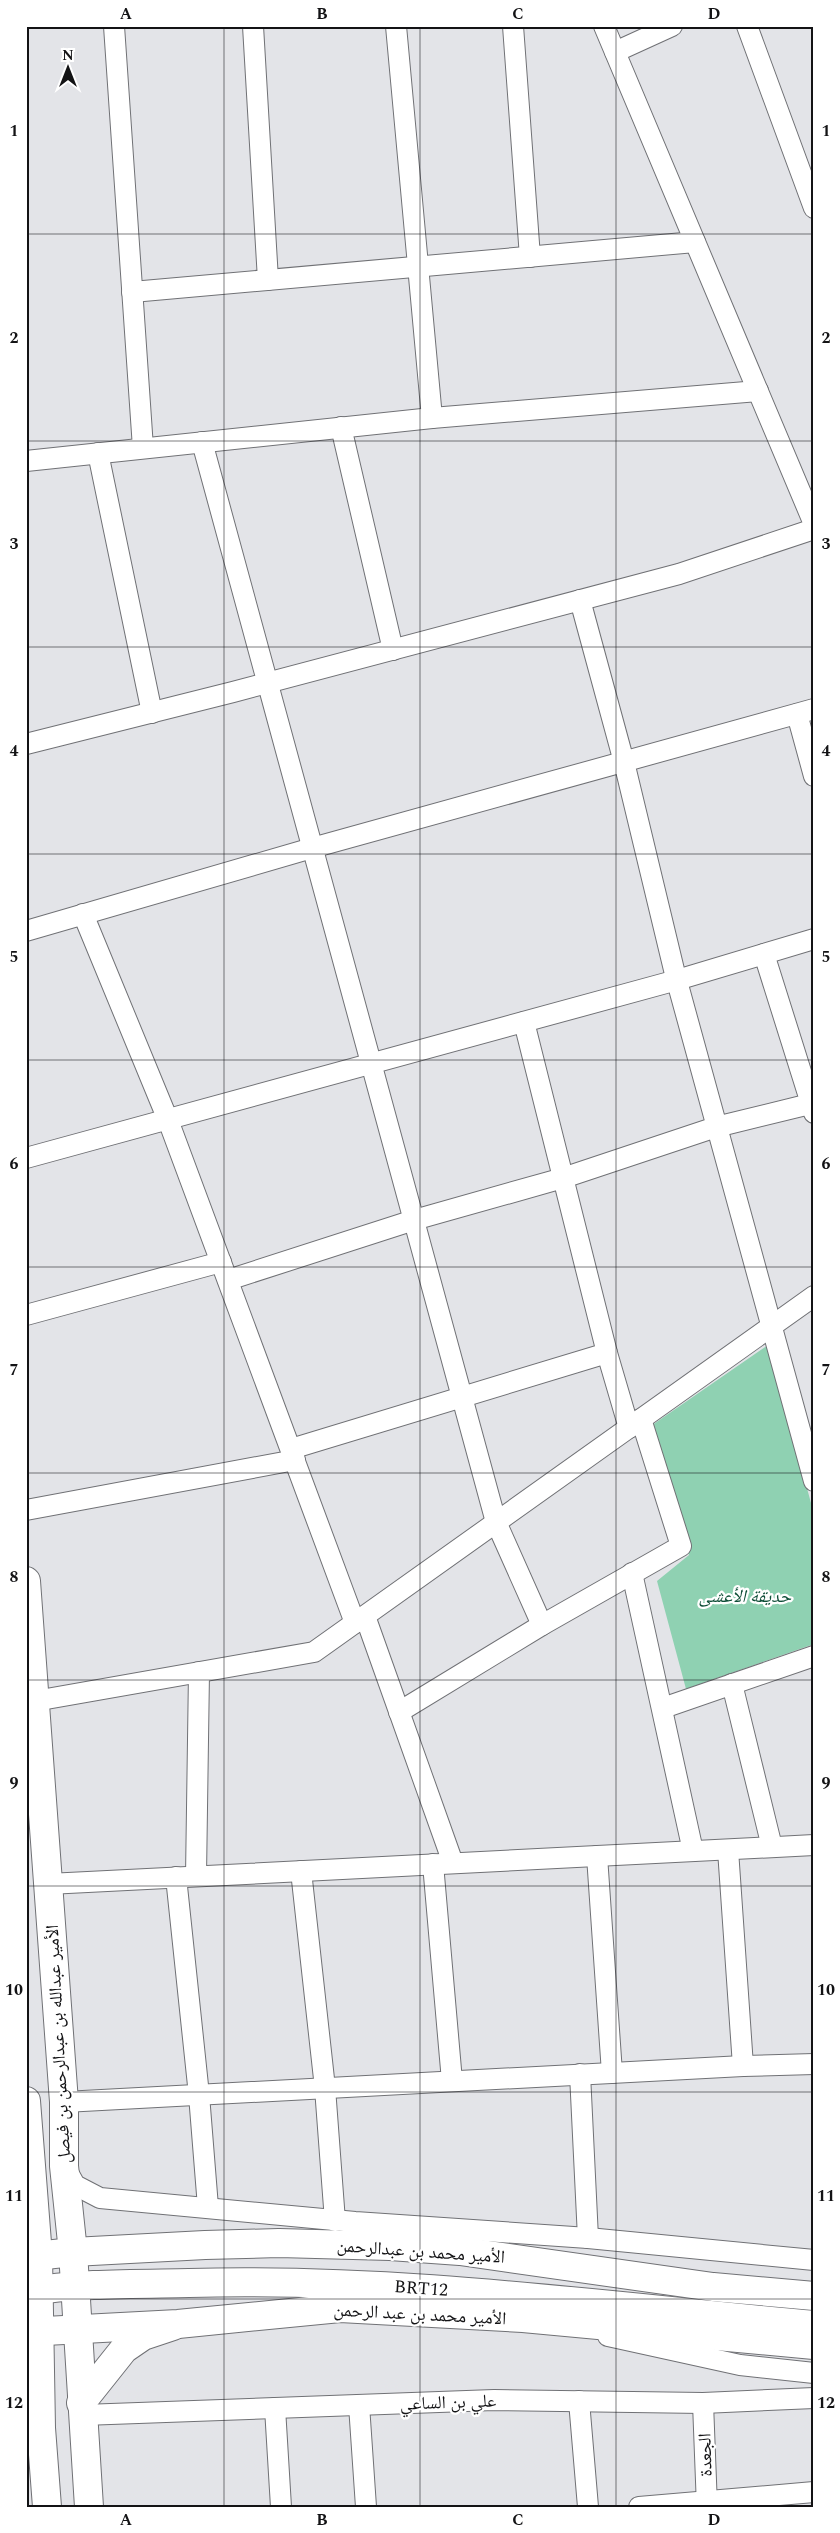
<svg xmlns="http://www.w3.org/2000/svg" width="840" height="2533" viewBox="0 0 840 2533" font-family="Spectral,'Noto Naskh Arabic',serif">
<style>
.green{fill:#8fd1b2}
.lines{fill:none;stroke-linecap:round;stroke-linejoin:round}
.minor-casing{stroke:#707175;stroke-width:22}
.secondary-casing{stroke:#707175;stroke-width:30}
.primary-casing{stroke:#707175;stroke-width:30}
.minor{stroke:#fff;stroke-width:20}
.secondary{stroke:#fff;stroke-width:28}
.primary{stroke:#fff;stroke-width:28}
.grid{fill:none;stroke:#131315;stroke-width:1;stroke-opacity:0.55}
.labels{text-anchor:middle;stroke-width:4.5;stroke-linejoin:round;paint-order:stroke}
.park-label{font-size:18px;font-style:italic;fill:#0e4e37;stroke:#fff}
.street-label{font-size:18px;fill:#131315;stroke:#fff}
.neatline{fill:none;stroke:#131315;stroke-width:2}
.grid-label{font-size:16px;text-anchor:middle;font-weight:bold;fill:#131315}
</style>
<rect width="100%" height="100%" fill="#e3e4e8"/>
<path class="green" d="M768,1345L814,1514V1644L686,1689L657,1581L689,1555L645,1430Z"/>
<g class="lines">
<defs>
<g id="minor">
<path d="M114,26L143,448"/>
<path d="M253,26L268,280"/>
<path d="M396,26L432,418"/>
<path d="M513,26L530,257"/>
<path d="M604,26L814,524"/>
<path d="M747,26L814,208"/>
<path d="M615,52L672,26"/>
<path d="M132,292L695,242"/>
<path d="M341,427L393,650"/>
<path d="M202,442L496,1522L542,1625"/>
<path d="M98,453L152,713"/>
<path d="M26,461L432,418L758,391"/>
<path d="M580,600L624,762L675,974L814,1481"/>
<path d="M797,714L814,776"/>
<path d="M26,744L233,692L679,574L814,529"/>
<path d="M83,914L168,1120L355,1623"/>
<path d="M26,931L312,848L814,709"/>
<path d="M764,954L814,1113"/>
<path d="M524,1022L607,1353L629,1428"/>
<path d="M26,1158L677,980L814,939"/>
<path d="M228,1280L414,1220L563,1178L716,1127L814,1103"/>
<path d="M26,1315L221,1262"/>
<path d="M291,1449L607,1353"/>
<path d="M26,1510L295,1460"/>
<path d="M632,1573L693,1851"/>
<path d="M365,1616L453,1863"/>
<path d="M732,1684L772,1847"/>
<path d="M35,1701L314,1652L814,1296"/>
<path d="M663,1708L814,1656"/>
<path d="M399,1712L542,1625L681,1546L641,1419"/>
<path d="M728,1850L743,2066"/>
<path d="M597,1856L612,2073"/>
<path d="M433,1864L452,2081"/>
<path d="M301,1871L325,2088L335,2221"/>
<path d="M196,1876L199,1672"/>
<path d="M176,1877L199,2095L208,2207"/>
<path d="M48,1884L814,1845"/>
<path d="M580,2074L588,2238"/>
<path d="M64,2102L743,2066L814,2064"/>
<path d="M65,2167L75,2185L100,2198L355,2222L588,2238L814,2260"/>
<path d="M608,2336L740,2365L814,2373"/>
<path d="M579,2401L588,2507"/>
<path d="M703,2403L707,2507"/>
<path d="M359,2405L366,2507"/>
<path d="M275,2408L281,2507"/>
<path d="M83,2415L494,2400L703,2403L814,2398"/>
<path d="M639,2507L814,2492"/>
</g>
<g id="secondary">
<path d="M26,1581L64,2102V2166L73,2252L89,2507"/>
<path d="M26,2101L38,2256L41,2428L47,2507"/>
<path d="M26,2292C79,2283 135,2284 189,2283C398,2277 606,2306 814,2325"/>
<path d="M81,2403L124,2349L143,2336L173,2326"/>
</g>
<g id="primary">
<path d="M26,2257L73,2252L205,2245L279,2243L390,2246L460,2251L713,2287L814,2296"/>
<path d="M26,2332L178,2324L340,2308L523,2318L814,2345"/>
</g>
</defs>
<use href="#minor" class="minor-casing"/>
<use href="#secondary" class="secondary-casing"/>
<use href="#primary" class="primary-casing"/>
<use href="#minor" class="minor"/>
<use href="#secondary" class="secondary"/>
<use href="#primary" class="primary"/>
</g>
<path class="grid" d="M224,26V2507M420,26V2507M616,26V2507M26,234H814M26,441H814M26,647H814M26,854H814M26,1060H814M26,1267H814M26,1473H814M26,1680H814M26,1886H814M26,2092H814M26,2299H814"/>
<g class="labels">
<g class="park-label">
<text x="745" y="1602">حديقة الأعشى</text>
</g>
<g class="street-label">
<text transform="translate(58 2044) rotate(-93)" y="6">الأمير عبدالله بن عبدالرحمن بن فيصل</text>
<text transform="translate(421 2251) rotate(4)" y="6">الأمير محمد بن عبدالرحمن</text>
<text transform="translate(421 2288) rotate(4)" y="6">BRT12</text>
<text transform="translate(420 2314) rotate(3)" y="6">الأمير محمد بن عبد الرحمن</text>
<text transform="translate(448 2402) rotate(-2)" y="6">علي بن الساعي</text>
<text transform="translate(705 2455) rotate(-92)" y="6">الجعدة</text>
</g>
</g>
<rect width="840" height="2533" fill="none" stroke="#ffffff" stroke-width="55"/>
<g transform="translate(68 68)" stroke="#ffffff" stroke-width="4" paint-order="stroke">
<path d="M0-4L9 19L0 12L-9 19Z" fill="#131315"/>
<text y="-8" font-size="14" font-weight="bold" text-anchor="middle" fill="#131315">N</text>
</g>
<rect x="28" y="28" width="784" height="2478" class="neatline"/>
<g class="grid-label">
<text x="126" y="19">A</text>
<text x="322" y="19">B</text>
<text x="518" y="19">C</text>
<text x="714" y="19">D</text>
<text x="14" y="136">1</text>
<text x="826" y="136">1</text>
<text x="14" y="343">2</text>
<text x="826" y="343">2</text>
<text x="14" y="549">3</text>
<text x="826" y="549">3</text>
<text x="14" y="756">4</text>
<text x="826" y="756">4</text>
<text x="14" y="962">5</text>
<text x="826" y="962">5</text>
<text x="14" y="1169">6</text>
<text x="826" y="1169">6</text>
<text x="14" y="1375">7</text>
<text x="826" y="1375">7</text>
<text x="14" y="1582">8</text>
<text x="826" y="1582">8</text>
<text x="14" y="1788">9</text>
<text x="826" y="1788">9</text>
<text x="14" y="1995">10</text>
<text x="826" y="1995">10</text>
<text x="14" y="2201">11</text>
<text x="826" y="2201">11</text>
<text x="14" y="2408">12</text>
<text x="826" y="2408">12</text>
<text x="126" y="2525">A</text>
<text x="322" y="2525">B</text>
<text x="518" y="2525">C</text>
<text x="714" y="2525">D</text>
</g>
</svg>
